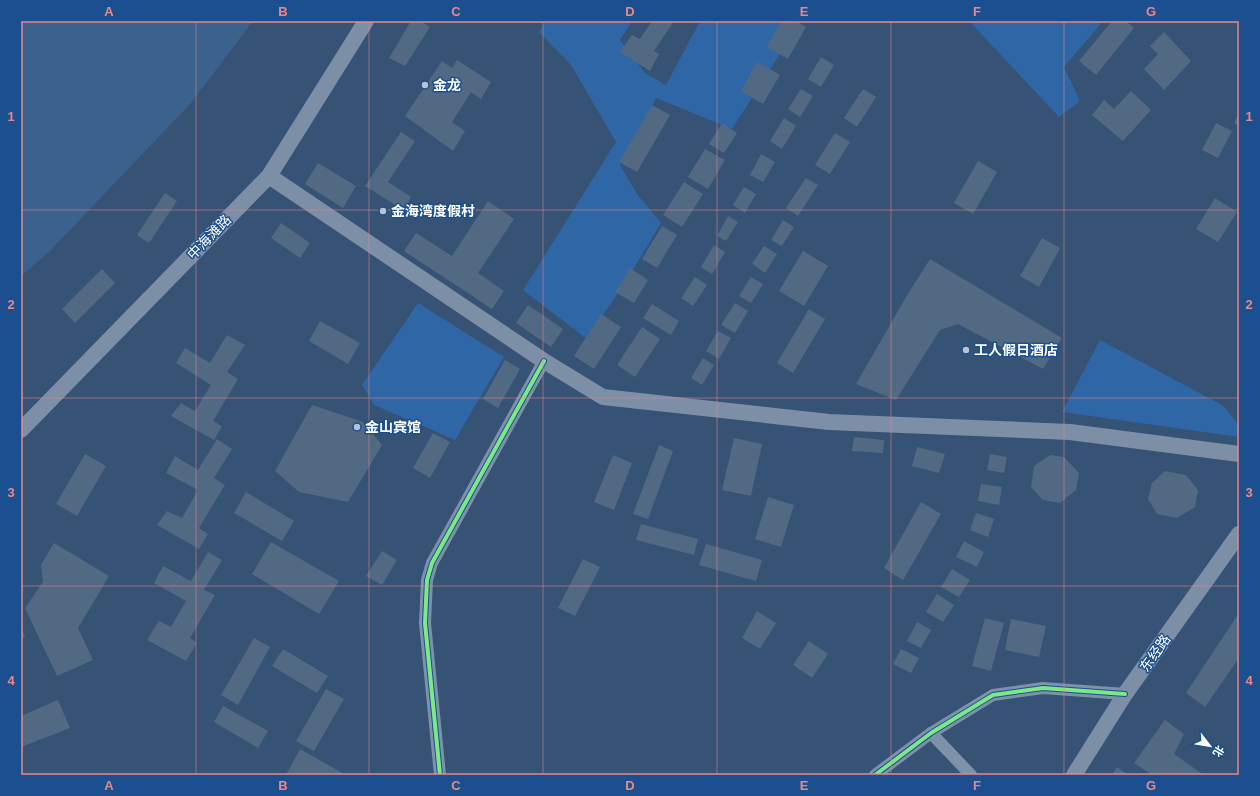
<svg xmlns="http://www.w3.org/2000/svg" width="1260" height="796" viewBox="0 0 1260 796" font-family="Arial,'Noto Sans SC',sans-serif">
<style>
.green{fill:#2f66a5}
.water{fill:#3b618d}
.building{fill:#526984}
.lines{fill:none;stroke-linecap:round;stroke-linejoin:round}
.minor{stroke:#7d92a8;stroke-width:12}
.major{stroke:#7d8ea7;stroke-width:16}
.cycleway-casing{stroke:#1b4f8f;stroke-width:6}
.cycleway{stroke:#7ce984;stroke-width:4}
.grid{fill:none;stroke:#e88989;stroke-width:1;stroke-opacity:0.55}
.poi-dot{fill:#b9c2ce;stroke:#1b4f8f;stroke-width:1.5}
.labels{text-anchor:middle;stroke-width:3;stroke-linejoin:round;paint-order:stroke}
.poi-label{font-size:14px;font-weight:bold;fill:#fff;stroke:#1b4f8f;text-anchor:start}
.street-label{font-size:14px;fill:#fff;stroke:#1b4f8f}
.neatline{fill:none;stroke:#e88989;stroke-width:1.5}
.grid-label{font-size:13px;text-anchor:middle;font-weight:bold;fill:#e88989}
</style>
<rect width="100%" height="100%" fill="#365274"/>
<g class="green">
<path d="M545,21H632L620,40L645,73L666,85L700,21H801L732,129L656,98L620,165L637,194L661,223L628,278L587,339L523,290L616,142L571,65L539,32Z"/>
<path d="M969,21H1103L1064,67L1080,101L1059,117Z"/>
<path d="M418,303L504,357L455,440L374,405L362,385Z"/>
<path d="M1100,340L1224,406L1239,426V437L1062,412Z"/>
</g>
<path class="water" d="M21,21H253L191,103L49,252L21,276Z"/>
<g class="building">
<path d="M411,21H421L430,27L405,66L389,58Z"/>
<path d="M652,21H674L654,51L659,54L650,71L620,52L632,35L640,39Z"/>
<path d="M781,21H795L806,27L788,59L767,47Z"/>
<path d="M1112,21H1126L1134,28L1096,75L1079,61Z"/>
<path d="M1164,32L1191,61L1164,90L1144,69L1158,54L1150,46Z"/>
<path d="M821,57L834,65L821,87L808,79Z"/>
<path d="M457,60L491,82L481,99L471,92L452,122L465,131L453,151L405,116L442,61L452,68Z"/>
<path d="M757,62L780,75L763,104L741,91Z"/>
<path d="M801,89L813,96L800,117L788,109Z"/>
<path d="M863,89L876,97L857,127L844,118Z"/>
<path d="M1131,91L1151,110L1123,141L1092,115L1104,100L1114,109Z"/>
<path d="M652,105L670,115L637,172L619,162Z"/>
<path d="M1239,113V126L1234,123Z"/>
<path d="M784,118L796,126L782,149L770,141Z"/>
<path d="M722,123L737,133L724,153L709,144Z"/>
<path d="M1216,123L1232,131L1218,158L1202,150Z"/>
<path d="M401,132L415,141L388,182L411,197L403,210L365,186Z"/>
<path d="M835,133L850,142L830,174L815,165Z"/>
<path d="M705,149L725,160L708,189L688,177Z"/>
<path d="M761,154L775,162L763,182L750,175Z"/>
<path d="M978,161L997,172L973,214L954,203Z"/>
<path d="M318,163L356,186L343,208L305,184Z"/>
<path d="M806,178L818,185L798,216L786,208Z"/>
<path d="M684,182L703,194L682,227L663,215Z"/>
<path d="M744,187L756,194L745,213L733,205Z"/>
<path d="M165,193L177,201L149,243L137,235Z"/>
<path d="M1215,198L1237,212L1218,242L1196,229Z"/>
<path d="M488,201L514,219L478,273L504,291L492,309L404,251L416,233L452,256Z"/>
<path d="M728,216L738,222L726,241L717,236Z"/>
<path d="M783,220L794,227L782,246L771,240Z"/>
<path d="M281,223L310,243L300,258L271,238Z"/>
<path d="M662,226L677,235L657,268L642,259Z"/>
<path d="M1042,238L1060,248L1039,287L1020,276Z"/>
<path d="M714,245L725,252L712,274L701,267Z"/>
<path d="M764,246L777,254L765,273L752,264Z"/>
<path d="M803,251L828,266L804,306L779,291Z"/>
<path d="M930,259L1062,338L1043,369L958,324L940,330L896,400L856,384L906,297Z"/>
<path d="M630,268L648,280L634,303L615,292Z"/>
<path d="M102,269L115,283L75,323L62,309Z"/>
<path d="M695,277L707,285L693,306L681,298Z"/>
<path d="M751,277L763,284L751,303L739,296Z"/>
<path d="M735,303L748,311L735,333L721,325Z"/>
<path d="M652,304L679,321L671,335L643,318Z"/>
<path d="M528,305L563,329L551,347L516,323Z"/>
<path d="M809,309L825,319L793,373L777,363Z"/>
<path d="M601,314L621,327L594,369L574,356Z"/>
<path d="M320,321L360,343L348,364L309,341Z"/>
<path d="M642,327L660,339L635,377L617,365Z"/>
<path d="M718,331L731,338L719,359L706,351Z"/>
<path d="M227,335L245,345L227,372L238,379L213,421L222,426L214,440L171,416L181,403L195,411L211,385L176,363L185,348L210,363Z"/>
<path d="M703,358L714,365L702,385L691,378Z"/>
<path d="M505,360L520,369L498,408L483,399Z"/>
<path d="M312,405L363,422L382,445L348,502L299,492L275,471Z"/>
<path d="M433,433L450,442L430,478L413,468Z"/>
<path d="M854,437L884,440L883,453L852,451Z"/>
<path d="M734,438L762,444L751,496L722,490Z"/>
<path d="M217,439L232,449L214,478L225,485L199,528L208,534L199,549L157,525L167,511L182,518L198,490L166,473L175,456L198,470Z"/>
<path d="M659,445L673,451L648,519L633,514Z"/>
<path d="M917,447L945,454L939,473L912,466Z"/>
<path d="M85,454L106,466L77,516L56,504Z"/>
<path d="M990,454L1007,457L1004,473L987,470Z"/>
<path d="M613,455L632,463L614,510L594,502Z"/>
<path d="M1050,455L1064,457L1079,473L1076,490L1060,503L1043,500L1031,487L1034,466Z"/>
<path d="M1165,471L1186,475L1198,490L1195,507L1177,518L1157,514L1148,499L1152,483Z"/>
<path d="M981,484L1002,487L999,505L978,501Z"/>
<path d="M246,492L294,521L282,541L234,513Z"/>
<path d="M768,497L794,505L781,547L755,539Z"/>
<path d="M921,502L941,514L903,580L884,568Z"/>
<path d="M976,513L994,519L988,537L970,530Z"/>
<path d="M641,524L698,539L694,555L636,540Z"/>
<path d="M964,541L984,552L977,567L956,557Z"/>
<path d="M271,542L339,581L319,614L252,574Z"/>
<path d="M54,543L109,576L78,628L93,660L57,676L25,608L43,582L41,565Z"/>
<path d="M706,544L762,560L756,581L699,565Z"/>
<path d="M382,551L397,560L382,585L366,576Z"/>
<path d="M208,552L222,560L204,590L215,595L190,638L197,643L186,661L147,640L159,621L171,627L186,601L154,583L163,566L191,581Z"/>
<path d="M583,559L600,567L575,616L558,608Z"/>
<path d="M952,569L970,580L959,597L941,587Z"/>
<path d="M937,594L954,605L943,622L926,612Z"/>
<path d="M757,611L776,623L760,649L742,638Z"/>
<path d="M1239,613V658L1205,707L1186,693Z"/>
<path d="M985,618L1004,623L991,671L972,666Z"/>
<path d="M1011,619L1046,626L1039,657L1005,650Z"/>
<path d="M917,622L931,630L921,648L907,641Z"/>
<path d="M21,627L25,637L21,638Z"/>
<path d="M254,638L270,647L238,705L221,695Z"/>
<path d="M809,641L828,654L812,678L793,665Z"/>
<path d="M283,649L328,676L317,693L272,666Z"/>
<path d="M901,649L919,658L911,673L893,664Z"/>
<path d="M326,689L344,699L314,751L296,741Z"/>
<path d="M58,700L70,728L21,747V716Z"/>
<path d="M223,706L268,731L258,748L214,722Z"/>
<path d="M1165,720L1184,734L1174,754L1204,775H1152L1134,763Z"/>
<path d="M300,749L346,775H291L287,773Z"/>
<path d="M1117,767L1128,775H1112Z"/>
</g>
<g class="lines">
<g class="minor">
<path d="M931,733L971,775"/>
<path d="M440,775L425,623L427,580L432,563L544,361"/>
<path d="M875,775L931,733L993,695L1043,688L1125,694"/>
</g>
<g class="major">
<path d="M269,176L544,361L603,397L829,422L1070,432L1239,454"/>
<path d="M21,430L269,176L366,21"/>
<path d="M1074,775L1125,694L1239,534"/>
</g>
<defs>
<g id="cycleway">
<path d="M440,775L425,623L427,580L432,563L544,361"/>
<path d="M875,775L931,733L993,695L1043,688L1125,694"/>
</g>
</defs>
<use href="#cycleway" class="cycleway-casing"/>
<use href="#cycleway" class="cycleway"/>
</g>
<path class="grid" d="M196,21V775M369,21V775M543,21V775M717,21V775M891,21V775M1064,21V775M21,210H1239M21,398H1239M21,586H1239"/>
<g class="poi-dot">
<circle cx="425" cy="85" r="4"/>
<circle cx="383" cy="211" r="4"/>
<circle cx="966" cy="350" r="4"/>
<circle cx="357" cy="427" r="4"/>
</g>
<g class="labels">
<g class="poi-label">
<text x="433" y="90">金龙</text>
<text x="391" y="216">金海湾度假村</text>
<text x="974" y="355">工人假日酒店</text>
<text x="365" y="432">金山宾馆</text>
</g>
<g class="street-label">
<text transform="translate(209 237) rotate(-46)" y="5">中海滩路</text>
<text transform="translate(1155 653) rotate(-55)" y="5">东经路</text>
</g>
</g>
<rect width="1260" height="796" fill="none" stroke="#1b4f8f" stroke-width="44"/>
<g transform="translate(1210 746) rotate(121)" stroke="#1b4f8f" stroke-width="3" paint-order="stroke">
<path d="M0-3L7 15L0 10L-7 15Z" fill="#ffffff"/>
<text y="-6" font-size="11" font-weight="bold" text-anchor="middle" fill="#ffffff">北</text>
</g>
<rect x="22" y="22" width="1216" height="752" class="neatline"/>
<g class="grid-label">
<text x="109" y="16">A</text>
<text x="283" y="16">B</text>
<text x="456" y="16">C</text>
<text x="630" y="16">D</text>
<text x="804" y="16">E</text>
<text x="977" y="16">F</text>
<text x="1151" y="16">G</text>
<text x="11" y="121">1</text>
<text x="1249" y="121">1</text>
<text x="11" y="309">2</text>
<text x="1249" y="309">2</text>
<text x="11" y="497">3</text>
<text x="1249" y="497">3</text>
<text x="11" y="685">4</text>
<text x="1249" y="685">4</text>
<text x="109" y="790">A</text>
<text x="283" y="790">B</text>
<text x="456" y="790">C</text>
<text x="630" y="790">D</text>
<text x="804" y="790">E</text>
<text x="977" y="790">F</text>
<text x="1151" y="790">G</text>
</g>
</svg>
